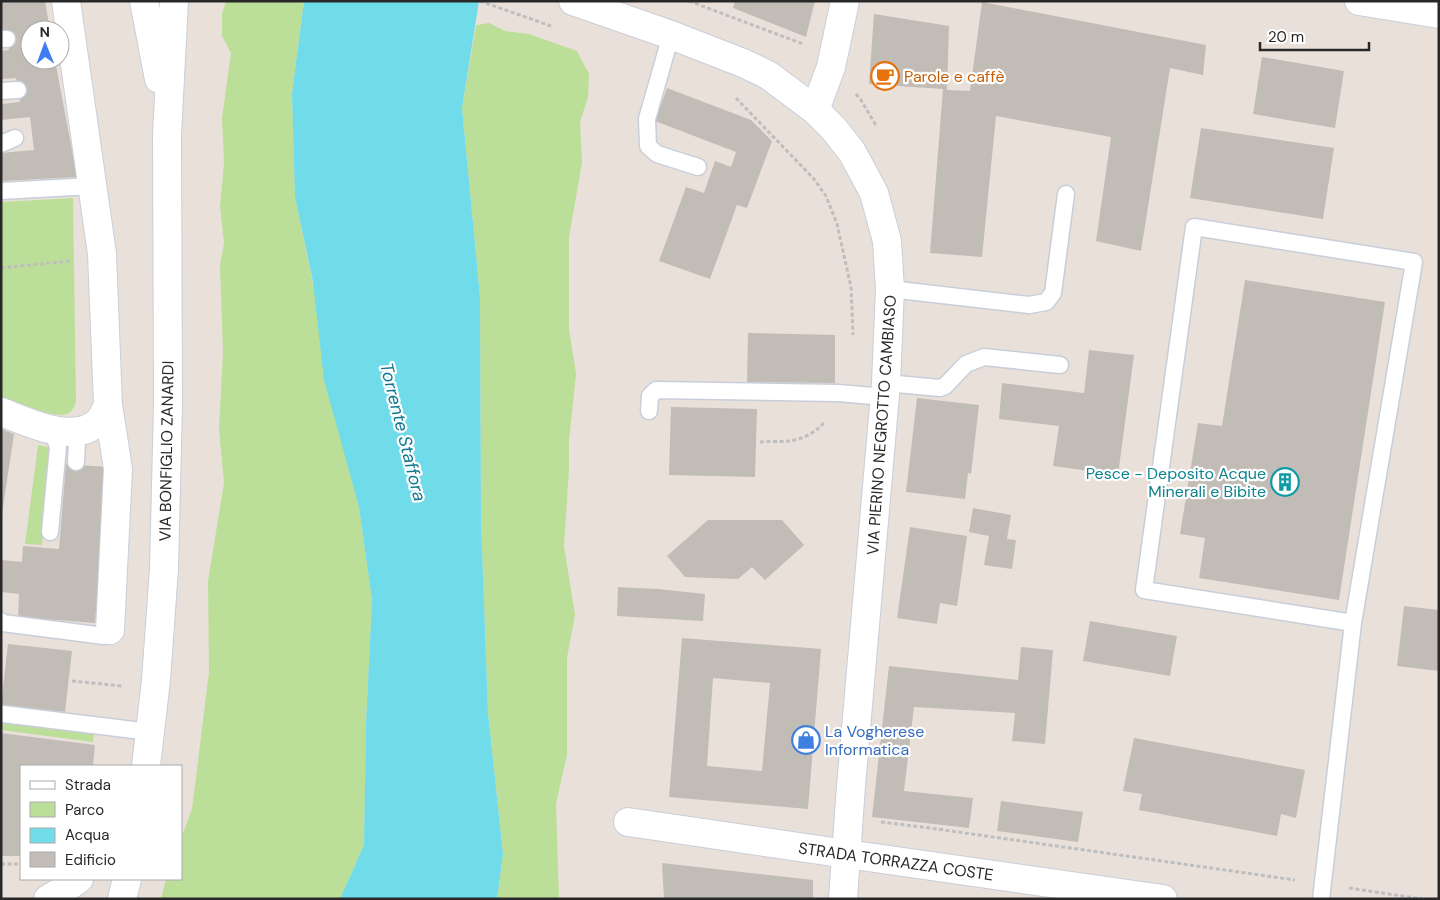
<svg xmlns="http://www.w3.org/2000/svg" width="1440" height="900" viewBox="0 0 1440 900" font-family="'DM Sans',sans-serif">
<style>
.green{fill:#bbdf98}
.water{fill:#70dbe9}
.building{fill:#c2bcb6;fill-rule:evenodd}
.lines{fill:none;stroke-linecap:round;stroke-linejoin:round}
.lane-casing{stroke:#c8ced9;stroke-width:19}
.street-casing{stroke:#c8ced9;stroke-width:30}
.secondary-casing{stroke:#c8ced9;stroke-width:30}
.path{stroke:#bebebe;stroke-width:3;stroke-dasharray:4 2.5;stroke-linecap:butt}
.lane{stroke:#fff;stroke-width:16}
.street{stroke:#fff;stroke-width:28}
.secondary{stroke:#fff;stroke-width:28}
.labels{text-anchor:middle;stroke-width:4.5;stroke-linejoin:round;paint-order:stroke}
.food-label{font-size:16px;fill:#c56008;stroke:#fff;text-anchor:start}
.street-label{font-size:16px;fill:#282828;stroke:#fff}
.culture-label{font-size:16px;fill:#0d838f;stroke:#fff;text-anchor:end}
.shop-label{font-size:16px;fill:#366cbe;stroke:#fff;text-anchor:start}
.water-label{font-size:18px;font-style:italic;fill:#127991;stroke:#fff}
</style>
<rect width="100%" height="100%" fill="#eae0da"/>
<g class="green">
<path d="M226,1H304L292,94L295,197L359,507L372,600L366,724L364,845L340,899H161L166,879H181V838L192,809L209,672L208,581L224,483L219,429L223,352L220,265L224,243L220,207L224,163L222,118L231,53L222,36V14Z"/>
<path d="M489,23L505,31L529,34L577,51L589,74L588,97L580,122L582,163L569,237V329L576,374L569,441V470L564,546L575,615L567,658V755L556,804L559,899H497L503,854L488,713L481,521L480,297L462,108L476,25Z"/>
<path d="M73,198L76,402C74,407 72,412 67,414C55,419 15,402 1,397V202Z"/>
<path d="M38,445L52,448L42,545L25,544Z"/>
<path d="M1,723L94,734L93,742L1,730Z"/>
</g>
<path class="water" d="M304,1H479L462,108L480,297L481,521L488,713L503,854L497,899H340L364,845L366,724L372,600L359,507L324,380L313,282L295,197L292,94Z"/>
<g class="building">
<path d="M1,1H45L50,30H30V60H55L77,177L1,181V153L34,150L30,117L1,120V104L20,102L16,78L1,79V51L9,50L7,39L1,34Z"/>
<path d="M735,1H815L806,37L733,8Z"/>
<path d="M982,2L1206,45L1203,75L1170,68L1141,251L1096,241L1111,137L996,116L982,257L930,253L943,89L869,84L874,14L949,26L947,90L970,91Z"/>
<path d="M1262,57L1344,71L1335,128L1253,114Z"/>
<path d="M667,88L751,120L772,141L747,208L737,205L710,279L659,261L686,187L704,193L715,161L731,167L736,152L655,121Z"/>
<path d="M1201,128L1334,148L1323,219L1190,198Z"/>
<path d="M1245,280L1385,302L1339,600L1199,578L1205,538L1180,534L1198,423L1222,426Z"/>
<path d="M748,333L835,335V383L747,382Z"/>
<path d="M1089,350L1134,355L1118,475L1053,466L1059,426L999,419L1002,383L1084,393Z"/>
<path d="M917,398L979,405L971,474L968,473L965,499L906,492Z"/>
<path d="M671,407L757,409L755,477L669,475Z"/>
<path d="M1,429L14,434L2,514H1Z"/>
<path d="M66,464L108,467L95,623L18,617L19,594L1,592V560L22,562L23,546L59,549Z"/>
<path d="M973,508L1011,515L1007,539L1016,540L1012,569L984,565L989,536L969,532Z"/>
<path d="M708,520H782L804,545L765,580L752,567L738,579L685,577L667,556Z"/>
<path d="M910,527L967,536L957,606L940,603L937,624L897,618Z"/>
<path d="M618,587L658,589L705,594L703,621L617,616Z"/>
<path d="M1404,606L1439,610V671L1397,666Z"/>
<path d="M1090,621L1177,636L1170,676L1083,661Z"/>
<path d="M682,638L821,649L808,809L669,797ZM713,678L770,683L762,771L707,766Z"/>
<path d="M8,644L72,651L65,712L1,705Z"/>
<path d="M1021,647L1053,650L1045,744L1012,741L1015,713L914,707L904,791L973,798L969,828L872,817L889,666L1018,680Z"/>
<path d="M1,733L95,745L93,766H21V856H1Z"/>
<path d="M1134,738L1305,770L1296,818L1281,814L1277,836L1139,810L1142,794L1123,791Z"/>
<path d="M1001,801L1083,812L1078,842L997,831Z"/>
<path d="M662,863L813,880V899H664Z"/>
</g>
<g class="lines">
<defs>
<g id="lane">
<path d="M671,35L647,119L648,146L657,154L698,167"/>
<path d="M1,39H7"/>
<path d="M1,91L18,90"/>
<path d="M1,144L15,138"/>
<path d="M1,191L92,186"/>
<path d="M890,289L1029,305L1046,302L1053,293L1066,194"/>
<path d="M886,383L940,388L945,386L966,364L984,357L1060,365"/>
<path d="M649,411L650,396L656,390L838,393L885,397"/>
<path d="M70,431L77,442L76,462"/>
<path d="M50,532L58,447L52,430"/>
<path d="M1,621L3,623L104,636L110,630"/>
<path d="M3,714L150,732"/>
<path d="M1321,899L1353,623L1414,262L1194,227L1144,590L1353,623"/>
</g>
<g id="street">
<path d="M1359,1L1439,14"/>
<path d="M815,110L831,67L845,1"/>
<path d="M108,405L118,469L110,630"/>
<path d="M1,412C28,422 73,445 98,422C103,417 105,411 108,405L102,254L66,1"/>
<path d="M628,822L847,854"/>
<path d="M48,899L60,892L79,879"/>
</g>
<g id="secondary">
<path d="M144,1L159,79"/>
<path d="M573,1L671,35L743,63L768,75L815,110L834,129L852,152L874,193L887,241L890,289L886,383L851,786L843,899"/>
<path d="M146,766L156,680L164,569L168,404L167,135L174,1"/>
<path d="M847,854L1163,899"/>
<path d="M122,899L127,879"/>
</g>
</defs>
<use href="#lane" class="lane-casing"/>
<use href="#street" class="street-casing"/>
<use href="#secondary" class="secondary-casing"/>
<g class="path">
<path d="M480,1L551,26"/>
<path d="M689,1L803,44"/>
<path d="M856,94L861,100L877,127"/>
<path d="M736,98L814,179L826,196L837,224L851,287L853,335"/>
<path d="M1,268L70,261"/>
<path d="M760,442C770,441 780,442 789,441C801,440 819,431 825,421"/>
<path d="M72,681L122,686"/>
<path d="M881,822L930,828L1295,880"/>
<path d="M1,864H21"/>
<path d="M1349,888L1422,899"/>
</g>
<use href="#lane" class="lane"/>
<use href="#street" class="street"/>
<use href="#secondary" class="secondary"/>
</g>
<defs>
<symbol id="cafe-ring" viewBox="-11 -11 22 22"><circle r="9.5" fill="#fff" stroke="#e8710a" stroke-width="1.5"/><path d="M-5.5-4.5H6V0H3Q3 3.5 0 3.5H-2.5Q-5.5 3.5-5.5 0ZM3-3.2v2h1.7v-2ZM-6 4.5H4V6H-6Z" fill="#e8710a"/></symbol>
<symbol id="building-ring" viewBox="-11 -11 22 22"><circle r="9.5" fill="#fff" stroke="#0f9aa8" stroke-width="1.5"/><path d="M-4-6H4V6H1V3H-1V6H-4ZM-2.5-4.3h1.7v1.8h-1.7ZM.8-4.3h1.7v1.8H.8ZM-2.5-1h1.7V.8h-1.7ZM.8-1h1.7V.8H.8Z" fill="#0f9aa8"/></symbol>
<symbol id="shop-ring" viewBox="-11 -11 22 22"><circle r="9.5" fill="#fff" stroke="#3f7fe0" stroke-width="1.5"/><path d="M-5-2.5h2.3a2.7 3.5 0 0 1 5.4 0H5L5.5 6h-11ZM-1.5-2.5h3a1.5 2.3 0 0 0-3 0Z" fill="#3f7fe0"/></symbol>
</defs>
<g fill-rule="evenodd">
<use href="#cafe-ring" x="869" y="60" width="32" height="32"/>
<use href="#building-ring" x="1269" y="466" width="32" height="32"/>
<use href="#shop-ring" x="790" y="724" width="32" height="32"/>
</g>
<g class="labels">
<g class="food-label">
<text x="904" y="82">Parole e caffè</text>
</g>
<g class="street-label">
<text transform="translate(881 425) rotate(-86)" y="6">VIA PIERINO NEGROTTO CAMBIASO</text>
<text transform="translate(166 451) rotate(-89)" y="6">VIA BONFIGLIO ZANARDI</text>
<text transform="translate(896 861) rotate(8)" y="6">STRADA TORRAZZA COSTE</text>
</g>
<g class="culture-label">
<text x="1266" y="479">Pesce - Deposito Acque<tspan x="1266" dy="18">Minerali e Bibite</tspan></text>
</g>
<g class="shop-label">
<text x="825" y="737">La Vogherese<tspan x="825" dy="18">Informatica</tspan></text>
</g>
<g class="water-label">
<text transform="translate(403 432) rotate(76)" y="6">Torrente Staffora</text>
</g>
</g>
<rect width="1440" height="900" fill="none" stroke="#282828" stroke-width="5"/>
<rect x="20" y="765" width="162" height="115" fill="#ffffff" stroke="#a9a9a9"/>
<rect x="30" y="781" width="25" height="8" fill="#ffffff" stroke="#a9a9a9"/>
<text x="65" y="790" font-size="15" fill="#282828">Strada</text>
<rect x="30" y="802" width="25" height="15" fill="#bbdf98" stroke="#a9a9a9"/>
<text x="65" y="815" font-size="15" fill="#282828">Parco</text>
<rect x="30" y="828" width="25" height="15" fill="#70dbe9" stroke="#a9a9a9"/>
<text x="65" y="840" font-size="15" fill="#282828">Acqua</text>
<rect x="30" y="852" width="25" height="15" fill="#c2bcb6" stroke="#a9a9a9"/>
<text x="65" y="865" font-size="15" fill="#282828">Edificio</text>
<g transform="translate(45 45) rotate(359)"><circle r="24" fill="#ffffff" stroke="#a9a9a9"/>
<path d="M0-4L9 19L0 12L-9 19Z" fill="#3f7bf2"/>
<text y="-8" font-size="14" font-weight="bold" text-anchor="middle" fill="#282828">N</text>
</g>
<path d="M1260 42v8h109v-8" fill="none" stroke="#282828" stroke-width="2.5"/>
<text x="1268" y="42" font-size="15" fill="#282828" stroke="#ffffff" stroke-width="4" paint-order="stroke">20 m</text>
</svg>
